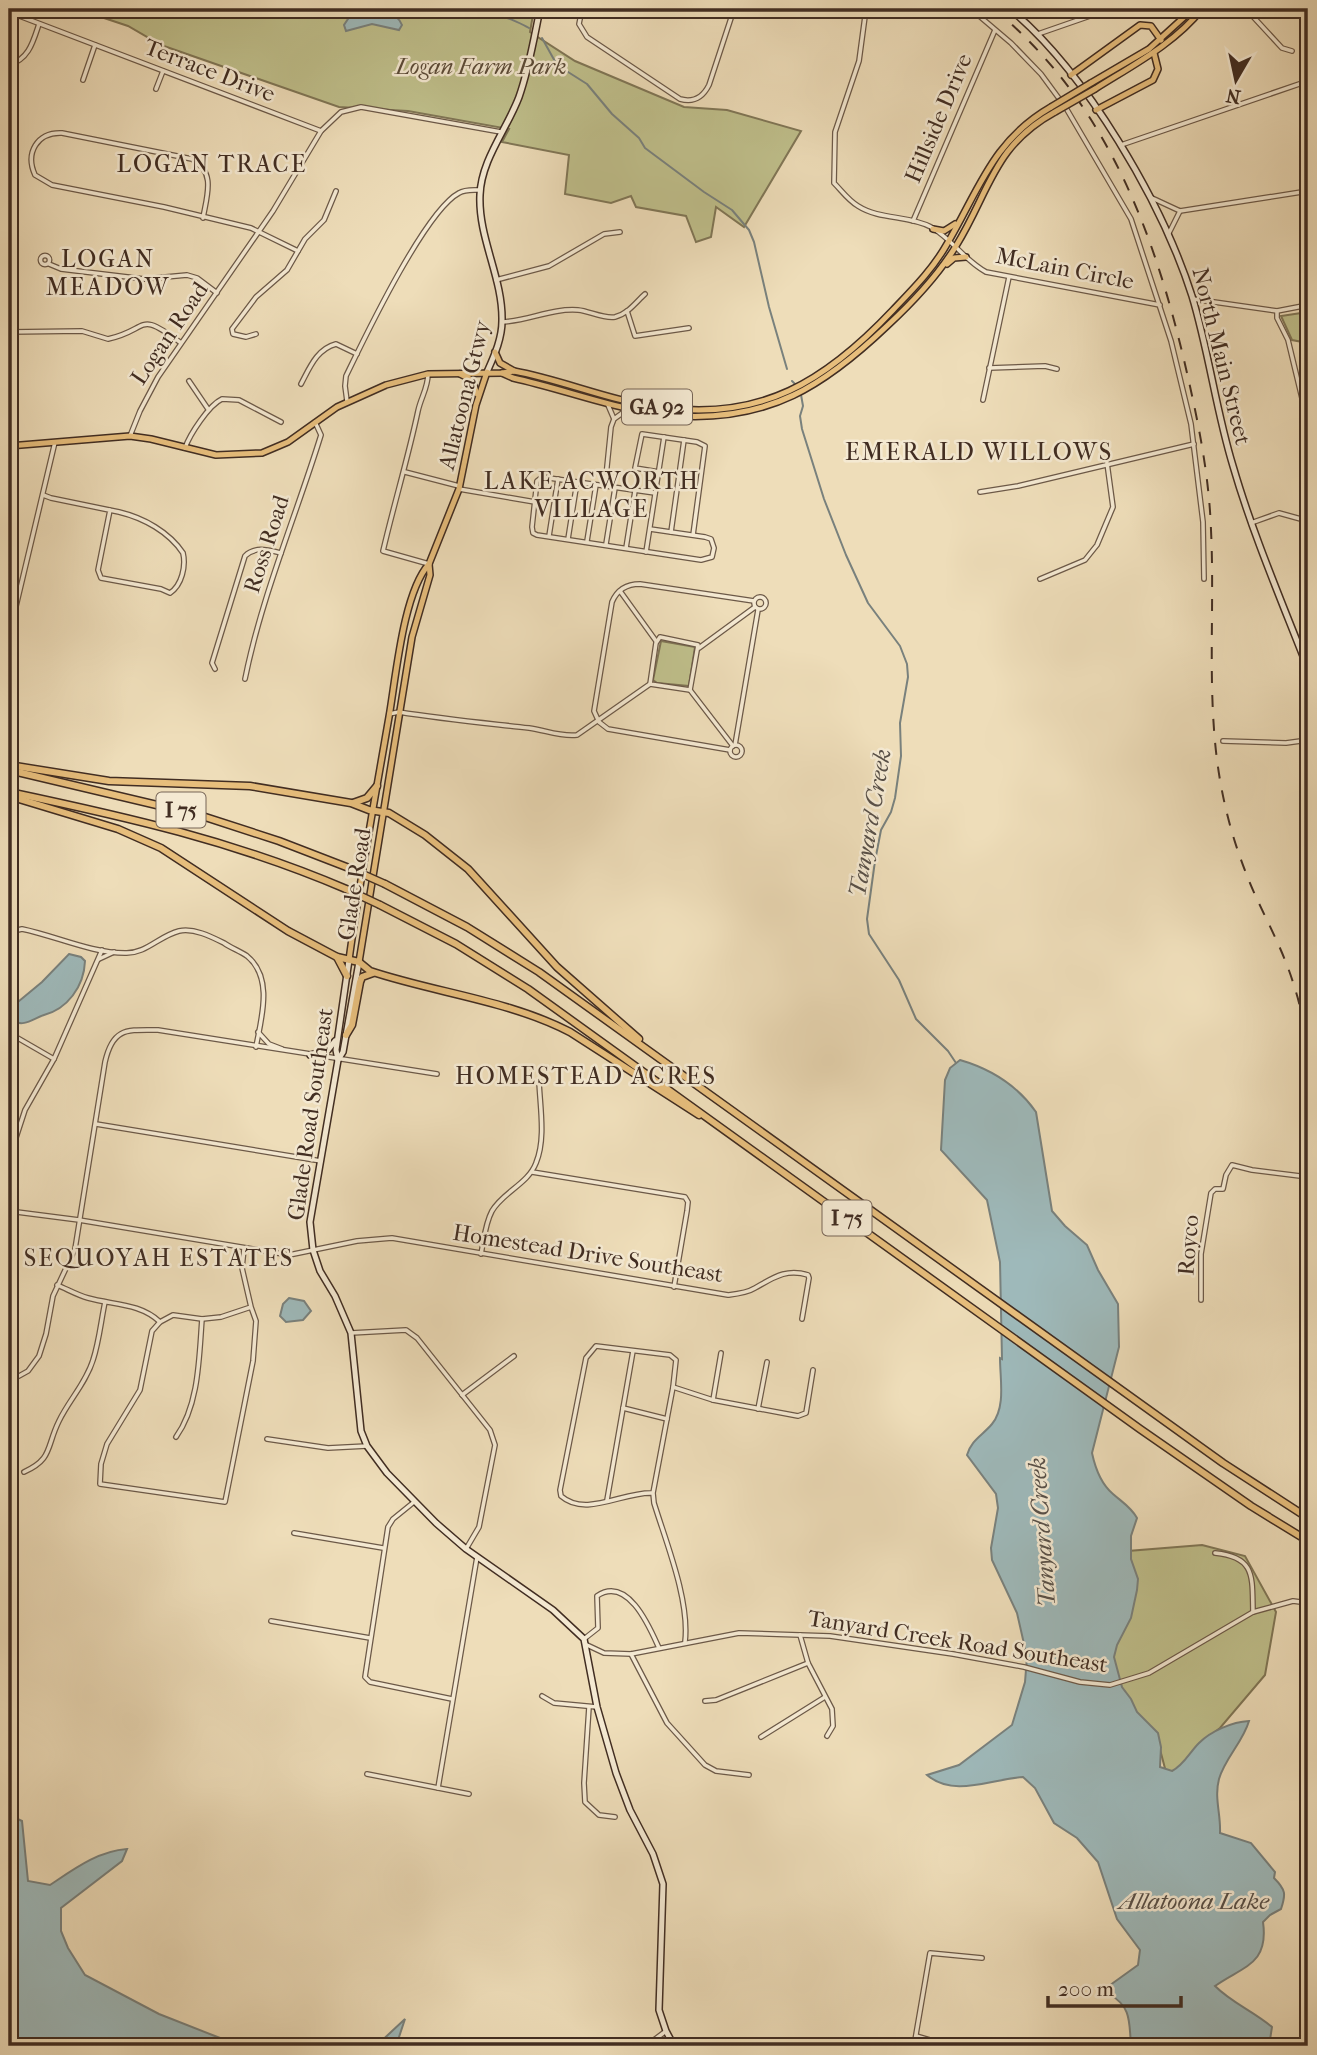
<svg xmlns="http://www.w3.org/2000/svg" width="1317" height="2055" viewBox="0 0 1317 2055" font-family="'IM FELL French Canon',serif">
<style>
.green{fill:#bfbf8b;stroke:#807656;stroke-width:2}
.water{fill:#9eb9ba;stroke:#79817d;stroke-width:2}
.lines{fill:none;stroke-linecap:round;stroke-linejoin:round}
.stream{stroke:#79817d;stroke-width:2}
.street-casing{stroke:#6c5948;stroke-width:6}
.secondary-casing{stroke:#412d22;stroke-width:8}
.primary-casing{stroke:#412d22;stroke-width:8}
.highway-casing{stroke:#412d22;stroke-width:9}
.street{stroke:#f4e9d2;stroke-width:3.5}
.secondary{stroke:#f4e9d2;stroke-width:5}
.primary{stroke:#e7be7c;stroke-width:5}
.highway{stroke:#e7be7c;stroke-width:6}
.rail{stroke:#412d22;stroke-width:2;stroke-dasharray:12 12;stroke-linecap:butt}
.primary-bridge-casing{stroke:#412d22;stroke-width:8;stroke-linecap:butt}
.highway-bridge-casing{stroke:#412d22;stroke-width:9;stroke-linecap:butt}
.primary-bridge{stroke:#e7be7c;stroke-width:5}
.highway-bridge{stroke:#e7be7c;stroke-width:6}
.labels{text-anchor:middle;stroke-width:5;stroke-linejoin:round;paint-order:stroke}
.shield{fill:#f4e9d2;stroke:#776557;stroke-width:2}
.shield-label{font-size:21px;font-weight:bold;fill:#412d22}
.park-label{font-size:23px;font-style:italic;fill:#5a4a37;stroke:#f4e9d2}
.street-label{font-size:23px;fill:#412d22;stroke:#f4e9d2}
.neighbourhood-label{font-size:24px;letter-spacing:2px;fill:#412d22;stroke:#f4e9d2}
.water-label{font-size:24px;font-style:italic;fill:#585048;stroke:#f4e9d2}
</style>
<rect width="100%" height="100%" fill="#eeddb9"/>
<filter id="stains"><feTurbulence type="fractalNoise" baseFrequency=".00286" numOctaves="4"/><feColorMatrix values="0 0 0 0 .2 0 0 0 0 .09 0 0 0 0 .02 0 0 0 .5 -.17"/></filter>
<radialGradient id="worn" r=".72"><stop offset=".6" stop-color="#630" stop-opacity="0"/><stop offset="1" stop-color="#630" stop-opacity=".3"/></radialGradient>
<g class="green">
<path d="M77,9H534L530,32L575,61L684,107L727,110L801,131L744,227L716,207L711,237L696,242L686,216L636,207L631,196L611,203L565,194L569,155L502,142L509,129L408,111L339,107L161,45L128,26Z"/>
<path d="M1308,312V343L1292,340L1281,316Z"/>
<path d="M661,641L695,647L689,686L657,683L653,680Z"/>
<path d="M1202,1545L1245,1556L1276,1612L1265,1675L1220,1728L1201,1743L1183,1769L1167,1776L1157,1738L1122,1694L1109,1664L1128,1551Z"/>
</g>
<g class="water">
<path d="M362,10C376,9 397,11 402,25L399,30L372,24L346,31L344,25L350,16Z"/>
<path d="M69,954L81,957L85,961C84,987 67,1009 44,1015C32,1019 25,1027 12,1021L10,1016L13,1006L42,982Z"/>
<path d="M960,1060C991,1069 1017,1085 1036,1112L1052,1211L1065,1226L1087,1245L1098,1270L1118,1304L1119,1347L1092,1453C1095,1467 1101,1484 1113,1494C1122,1502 1131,1507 1137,1518L1131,1536V1559L1138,1579L1137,1590L1131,1618L1117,1645L1114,1657L1122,1687L1131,1699L1137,1712L1158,1733L1161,1747L1160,1767L1172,1771C1184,1765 1189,1753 1199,1743C1211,1731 1232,1722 1249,1721C1243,1742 1225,1758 1219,1779C1214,1798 1221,1814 1220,1833L1251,1843L1275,1872L1274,1878C1286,1890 1286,1894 1281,1909L1270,1915L1263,1922C1269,1965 1243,1966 1215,1986C1232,2003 1253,2011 1272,2027L1269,2046H1131C1129,2022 1132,2007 1109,1994L1106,1988L1138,1965L1140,1950L1117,1919L1098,1862L1077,1838L1054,1823L1035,1788L1023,1777C991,1779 954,1798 927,1775L959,1765L1012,1725L1025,1682L1027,1657L1017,1613L992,1560L991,1548L998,1508L996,1494L967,1455C971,1440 983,1435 992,1424C1006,1407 1000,1379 1000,1358L1002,1359L1000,1262L987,1200L941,1150L945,1080L950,1068Z"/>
<path d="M289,1298L304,1301L311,1311L303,1320L286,1322L280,1316L283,1304Z"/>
<path d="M9,1815L22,1821L28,1881L50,1885C74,1869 98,1851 127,1849L122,1861L61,1908V1931L68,1948L85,1975L159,2014L220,2038L230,2046H9Z"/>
<path d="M405,2019L396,2046H376Z"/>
</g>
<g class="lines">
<g class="stream">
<path d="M471,9C480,17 491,15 503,17C507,17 524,25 529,28"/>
<path d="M542,38L557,65L587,84L612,114L639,138L645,148L704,192L732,210L749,230L754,242L769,307L787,369"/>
<path d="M792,381L800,389L803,406L800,416L802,429L824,499L846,555L868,603L900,646L907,664L908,677L900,723L901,756L895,798L891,812L881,830L875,861L867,919L869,934L899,980L916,1019L948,1051L956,1063"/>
</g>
<defs>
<g id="street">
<path d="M582,9L579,24L587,37L680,99C694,103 703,97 709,85L734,9"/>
<path d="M866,9L859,61L835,132L834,183C842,191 848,200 858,206C880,220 908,215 931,227C952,239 964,260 986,272L1160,305"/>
<path d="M971,9L1011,43L1041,74L1066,108L1131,219L1171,341L1191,424L1203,522L1204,579"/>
<path d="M1246,9L1282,48L1292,51"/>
<path d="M1306,9L1308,11"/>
<path d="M9,12L321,131"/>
<path d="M1038,34L1110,9"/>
<path d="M9,65C29,59 33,42 39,24"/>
<path d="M83,80L95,45"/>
<path d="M156,89L163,71"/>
<path d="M1121,145L1308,81"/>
<path d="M1152,198L1180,211L1308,191"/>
<path d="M203,218C207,195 216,172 192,159L62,133C37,132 25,153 35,175L52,185L164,207L251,228L298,251"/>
<path d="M913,221L995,30"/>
<path d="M1168,235L1180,211"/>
<circle cx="45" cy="260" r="4.5"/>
<path d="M49,264L61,269L144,279L187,275L197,278L217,293"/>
<path d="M496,280L549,266L604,234L620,232"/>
<path d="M1193,299L1277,311L1308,305"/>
<path d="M627,311L635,336L689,328"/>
<path d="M1277,311V318L1288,340L1308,423"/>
<path d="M502,322C528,321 552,308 578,310C589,311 604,319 615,317C628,314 636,302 645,294"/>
<path d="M9,332L82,331L108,339C150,330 136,309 181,343"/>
<path d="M256,334L246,337L233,334L232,329L256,297L287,270L305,239L324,220L336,191"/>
<path d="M989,368L1045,366L1057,369"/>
<path d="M428,374C428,388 421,397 418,411C408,458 394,504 383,551L429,564"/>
<path d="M189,381L208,409"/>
<path d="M301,384C310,367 317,349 336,344L357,354"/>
<path d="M983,400L1009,277"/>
<path d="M347,401L345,386L346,376C365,337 425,211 459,193C465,189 473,190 480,190"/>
<path d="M608,405L614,419"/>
<path d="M130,436L140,411L158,377L273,211L321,131L341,112L361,107L501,132"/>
<path d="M185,448C190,434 209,405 222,399L239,400L281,422"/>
<path d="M405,472L459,486"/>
<path d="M659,472L635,468L642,434L697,442L705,446L693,535"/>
<path d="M605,486L611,427L614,419L628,409"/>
<path d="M459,489L535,502"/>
<path d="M980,492L1018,486L1194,444"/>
<path d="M43,495L51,498L119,512C144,518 169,532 183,553C186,566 182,585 170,593L161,589L101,578L98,570L110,510"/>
<path d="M1251,523L1279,513L1308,521"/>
<path d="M650,529L705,537L711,539L714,548L712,557L701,560L537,535L533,533L532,527L537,481L542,477L655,493"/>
<path d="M671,532L684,440"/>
<path d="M549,536L558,479"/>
<path d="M568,539L577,482"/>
<path d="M587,541L596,485"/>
<path d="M606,544L615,488"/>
<path d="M626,548L635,491"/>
<path d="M646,552L664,437"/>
<path d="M1040,579L1085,560L1097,545L1113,507L1107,463"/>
<path d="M620,591L656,641"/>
<circle cx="760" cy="603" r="6"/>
<path d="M12,623L55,442"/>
<path d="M660,637L698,645L690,690L650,684L656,643Z"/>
<path d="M699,648L755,607"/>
<path d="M215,669L212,663L245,556C255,546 268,550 281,553"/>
<path d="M245,679C262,595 296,516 321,435L315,422"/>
<path d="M690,690L733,746"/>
<path d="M389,714L399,712C442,719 485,723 529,728C545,730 560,737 577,735L650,684"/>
<path d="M1223,741L1286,743L1308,740"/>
<path d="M735,745L758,610"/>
<circle cx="736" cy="751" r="6"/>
<path d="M730,750L608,729L599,722L594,711L612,602C617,590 627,584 640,584L754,601"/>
<path d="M9,932L22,929C56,936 91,953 125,953C146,954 159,936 179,931C194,928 210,936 224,943C231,948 240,951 247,956C274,978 261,1019 256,1047"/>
<path d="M99,959L114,952"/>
<path d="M258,1032L269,1044L282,1049"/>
<path d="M9,1033L54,1059"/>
<path d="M96,1124L321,1161"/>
<path d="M9,1159L25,1110L54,1059L102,950"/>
<path d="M532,1172L685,1197L688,1202L687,1211L674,1287"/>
<path d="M9,1211L79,1220L289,1255L357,1241L392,1238L728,1295C737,1294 747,1293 755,1288C773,1278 786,1268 808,1275L809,1278L802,1319"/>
<path d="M244,1249L242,1268L251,1307L221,1317L202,1319L173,1315L160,1322L152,1331L140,1390L107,1444L101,1464L100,1484L225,1502L253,1361L256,1321L251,1307"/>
<path d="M481,1254C484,1240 485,1224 492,1211C503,1192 528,1184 536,1163C546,1139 540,1107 539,1081"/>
<path d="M57,1285C67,1289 77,1295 88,1298C113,1305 140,1303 160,1322"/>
<path d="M1201,1300V1254L1211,1193L1215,1189H1223L1226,1175L1232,1165L1252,1170L1308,1177"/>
<path d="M351,1333L406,1330L417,1338L490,1430L495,1445L479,1527L466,1549"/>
<path d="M19,1376L28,1371L39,1356L46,1334L53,1296L75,1249L105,1062C113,1027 127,1030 158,1030L437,1074"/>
<path d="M673,1387L713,1400L798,1416L806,1413L813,1370"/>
<path d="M462,1395L514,1356"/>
<path d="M713,1400L721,1353"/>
<path d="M623,1408L667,1419"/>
<path d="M758,1409L767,1362"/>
<path d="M176,1437C199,1405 199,1358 202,1319"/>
<path d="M267,1439L328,1448L367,1446"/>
<path d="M24,1472C53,1459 46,1447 59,1421C69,1400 86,1383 93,1360C99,1342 101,1321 105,1302"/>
<path d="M653,1493C624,1491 586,1518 561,1496L560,1490L586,1358L596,1346L670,1355L676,1360L673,1387L653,1493L654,1503C666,1542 690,1601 685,1642"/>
<path d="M607,1500L633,1351"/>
<path d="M414,1502L393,1519L388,1527L365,1677L370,1682L452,1699"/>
<path d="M294,1533L383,1548"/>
<path d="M1215,1553C1256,1557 1252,1577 1253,1612"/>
<path d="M271,1621L370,1638"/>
<path d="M800,1635L808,1663L832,1709L833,1726L827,1736"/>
<path d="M584,1639L598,1628L597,1596C628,1575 650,1628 659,1648"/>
<path d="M587,1645L604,1653L631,1654L739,1633L830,1636L953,1654L1024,1667L1080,1682L1110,1685L1149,1673L1253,1612L1293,1601L1308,1603"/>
<path d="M631,1654L667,1723L705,1765L716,1771L749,1775"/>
<path d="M542,1696L554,1703L597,1707"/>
<path d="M705,1701L716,1700L808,1663"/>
<path d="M589,1707L584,1783L585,1802L599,1815L615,1817"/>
<path d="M761,1737L825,1697"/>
<path d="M367,1774L469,1794"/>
<path d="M438,1788L477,1557"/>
<path d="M916,2036L933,2041L942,2046"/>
<path d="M646,2046L666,2031"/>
<path d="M914,2046L930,1953L982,1958"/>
</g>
<g id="secondary">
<path d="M1010,9C1086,72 1162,202 1192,296C1209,352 1216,411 1233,466C1253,535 1282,602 1308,669"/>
<path d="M487,372C494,356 502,339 502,321C503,278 478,238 480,195C481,160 507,129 519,97C529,69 534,38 540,9"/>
<path d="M349,960L336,1050L338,1060L310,1222L313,1250L320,1271L335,1296L351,1333L361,1431L367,1446L387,1473L436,1523L466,1549L553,1610L584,1639L597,1707L616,1773L630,1810L653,1854L663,1884L659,2010L666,2031L674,2046"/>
<path d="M310,1055L328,1050L335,1041"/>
<path d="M338,1060L343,1052L359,962"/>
</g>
<g id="primary">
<path d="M1071,75L1140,25L1151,26L1161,40"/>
<path d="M1091,83L1149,49L1193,9"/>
<path d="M1095,89C1133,65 1174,44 1202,9"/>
<path d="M1096,110L1153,80L1158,69L1154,53"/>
<path d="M933,229L944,231L955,224"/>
<path d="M947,264L954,258L966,257"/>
<path d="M495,352L500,363L514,371"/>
<path d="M502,373L513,378C568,390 623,413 679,416C769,421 824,386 887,326C913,302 937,277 956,246C990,191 993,146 1055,112"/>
<path d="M460,374L472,380L477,394"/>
<path d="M9,446L130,436L151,439L216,455L262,453L288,442L337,407L386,385L428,374L502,373L514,371C563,380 610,401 659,407C761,422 826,381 893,310C913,289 933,269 947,244C979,190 992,141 1051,107"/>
<path d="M349,960C360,878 375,798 389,717C396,677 403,593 429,564L459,489L476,405L487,372"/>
<path d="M359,962L412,637L430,575L429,564"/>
</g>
<g id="highway">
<path d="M9,765L109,781L250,786L351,803L369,810L389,813L425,835L468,869L557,967L639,1039"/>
<path d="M9,770L199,815L279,841L349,868"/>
<path d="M9,792C127,817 234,841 346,889"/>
<path d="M9,796L118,829L161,848L288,931L337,957L359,962L370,971C436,993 508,1000 570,1032L699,1115"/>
<path d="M353,803L367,798L377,786"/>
<path d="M385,884L467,927L539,972L1223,1463L1308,1518"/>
<path d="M380,905L456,944L528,989L1140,1429L1251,1506L1308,1541"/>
<path d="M337,957L347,976"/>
<path d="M346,1035L352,1025L360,982L362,977L373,973"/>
</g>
</defs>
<use href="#street" class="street-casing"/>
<use href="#secondary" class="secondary-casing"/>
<use href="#primary" class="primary-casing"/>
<use href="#highway" class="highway-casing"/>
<use href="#street" class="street"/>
<use href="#secondary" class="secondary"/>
<use href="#primary" class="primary"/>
<use href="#highway" class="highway"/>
<path class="rail" d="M994,9C1104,100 1152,225 1184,360C1197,416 1209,472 1211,530C1215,613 1206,698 1220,780C1227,821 1239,859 1256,897C1270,927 1286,957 1295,989C1301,1007 1304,1026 1308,1044"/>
<defs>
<g id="primary-bridge">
<path d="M1051,107L1091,83"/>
<path d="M1055,112L1095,89"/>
</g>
<g id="highway-bridge">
<path d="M349,868L385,884"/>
<path d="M346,889L380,905"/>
</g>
</defs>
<use href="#primary-bridge" class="primary-bridge-casing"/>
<use href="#highway-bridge" class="highway-bridge-casing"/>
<use href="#primary-bridge" class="primary-bridge"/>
<use href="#highway-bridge" class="highway-bridge"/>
</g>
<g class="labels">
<g class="shield">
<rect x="622" y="389.5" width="70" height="35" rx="5"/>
<rect x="156.5" y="792.5" width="49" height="35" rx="5"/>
<rect x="822.5" y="1200.5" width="49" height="35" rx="5"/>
</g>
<g class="shield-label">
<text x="657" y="414">GA 92</text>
<text x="181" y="817">I 75</text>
<text x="847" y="1225">I 75</text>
</g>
<g class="park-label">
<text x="481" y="74">Logan Farm Park</text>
</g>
<g class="street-label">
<text transform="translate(210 70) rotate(21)" y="8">Terrace Drive</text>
<text transform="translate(938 118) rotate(-67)" y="8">Hillside Drive</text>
<text transform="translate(1065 268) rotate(11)" y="8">McLain Circle</text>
<text transform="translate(169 333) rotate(-56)" y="8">Logan Road</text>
<text transform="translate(1222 356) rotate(76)" y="8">North Main Street</text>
<text transform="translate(464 395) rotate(-76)" y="8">Allatoona Gtwy</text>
<text transform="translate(266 544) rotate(-72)" y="8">Ross Road</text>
<text transform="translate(354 884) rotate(-81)" y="8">Glade Road</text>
<text transform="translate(310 1114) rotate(-82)" y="8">Glade Road Southeast</text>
<text transform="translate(1188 1245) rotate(-85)" y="8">Royco</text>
<text transform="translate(588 1253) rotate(9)" y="8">Homestead Drive Southeast</text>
<text transform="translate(958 1641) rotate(9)" y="8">Tanyard Creek Road Southeast</text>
</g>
<g class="neighbourhood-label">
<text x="212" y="172">LOGAN TRACE</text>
<text x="108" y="267">LOGAN<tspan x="108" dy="28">MEADOW</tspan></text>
<text x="979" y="460">EMERALD WILLOWS</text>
<text x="592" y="489">LAKE ACWORTH<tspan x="592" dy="28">VILLAGE</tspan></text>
<text x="586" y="1084">HOMESTEAD ACRES</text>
<text x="159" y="1266">SEQUOYAH ESTATES</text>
</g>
<g class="water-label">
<text transform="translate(870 823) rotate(-80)" y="8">Tanyard Creek</text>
<text transform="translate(1042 1532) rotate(-94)" y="8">Tanyard Creek</text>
<text x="1194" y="1909">Allatoona Lake</text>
</g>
</g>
<rect width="1317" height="2055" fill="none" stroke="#eeddb9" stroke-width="35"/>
<rect x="10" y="10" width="1296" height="2034" fill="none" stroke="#412d22" stroke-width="3.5"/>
<rect x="18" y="18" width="1282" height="2020" fill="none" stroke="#412d22" stroke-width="2"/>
<g transform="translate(1236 80) rotate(189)" stroke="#f4e9d2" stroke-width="5" paint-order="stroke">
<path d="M0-5L12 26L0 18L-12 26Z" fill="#412d22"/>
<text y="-10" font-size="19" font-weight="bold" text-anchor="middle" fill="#412d22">N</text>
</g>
<path d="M1048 1996v10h133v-10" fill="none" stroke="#412d22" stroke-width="3.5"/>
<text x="1058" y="1996" font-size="21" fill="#412d22" stroke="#f4e9d2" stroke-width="5" paint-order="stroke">200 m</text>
<rect width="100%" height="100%" filter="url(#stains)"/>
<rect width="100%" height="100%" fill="url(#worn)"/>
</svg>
